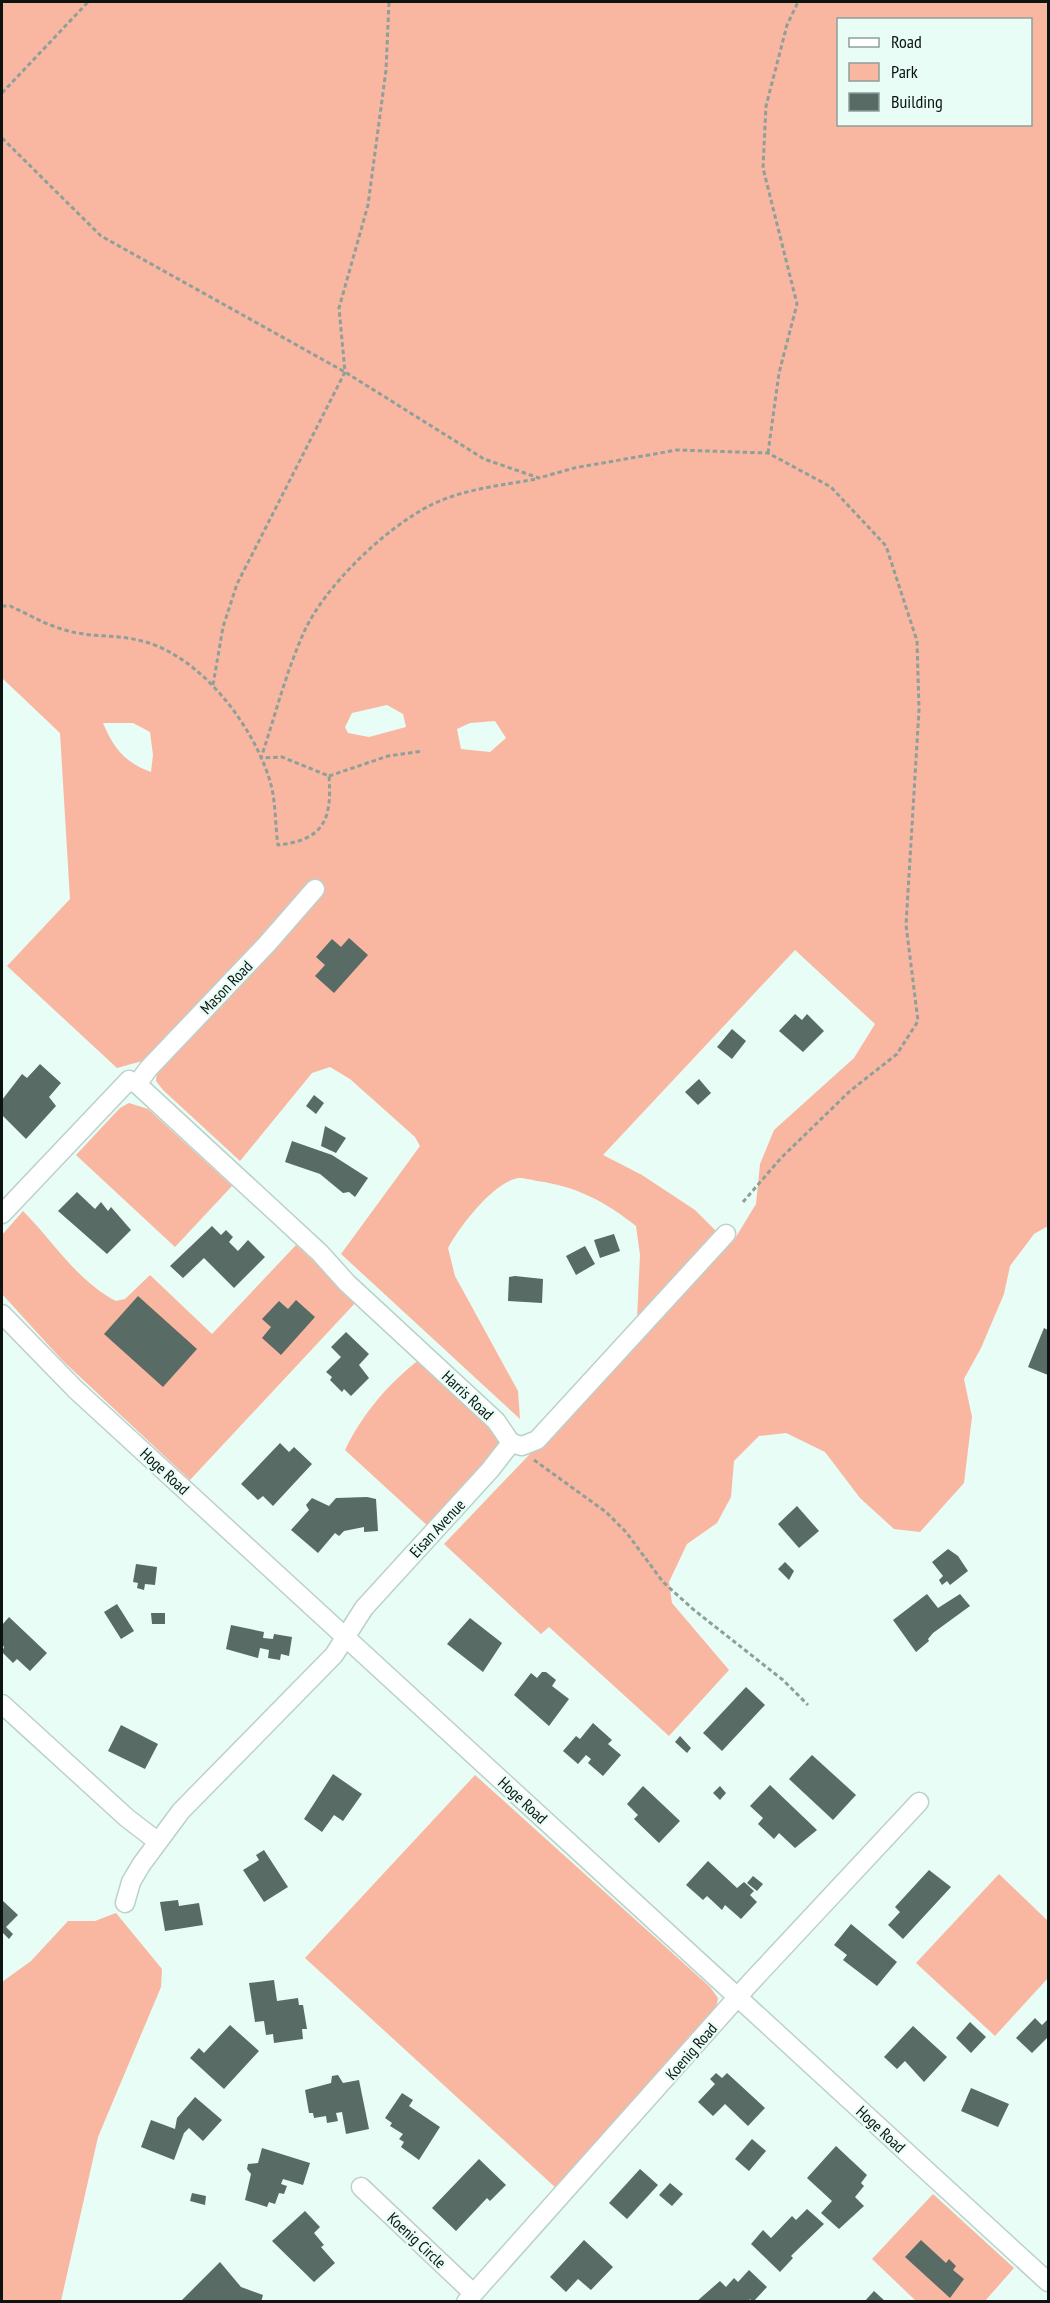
<svg xmlns="http://www.w3.org/2000/svg" width="1050" height="2303" viewBox="0 0 1050 2303" font-family="'PT Sans Narrow',sans-serif">
<style>
.green{fill:#f9b7a1;fill-rule:evenodd}
.building{fill:#586b65}
.lines{fill:none;stroke-linecap:round;stroke-linejoin:round}
.minor-casing{stroke:#bcd1ca;stroke-width:21}
.path{stroke:#8f9f9a;stroke-width:3;stroke-dasharray:4.5 3;stroke-linecap:butt}
.minor{stroke:#fff;stroke-width:18}
.labels{text-anchor:middle;stroke-width:4.5;stroke-linejoin:round;paint-order:stroke}
.street-label{font-size:16px;fill:#0c1311;stroke:#e7fdf6}
</style>
<rect width="100%" height="100%" fill="#e7fdf6"/>
<g class="green">
<path d="M2,2H1048V1226L1034,1234L1010,1266L1004,1294L981,1348L964,1379L972,1417L964,1483L920,1532L894,1529L860,1498L825,1452L786,1433L759,1436L734,1461L731,1497L717,1523L687,1544L669,1582L672,1603L729,1670L669,1736L549,1627L541,1634L444,1544L734,1240L756,1204L760,1164L774,1130L854,1058L875,1024L795,950L603,1155L642,1175L695,1210L717,1232L637,1319L640,1255L636,1226C606,1202 576,1186 537,1181C532,1180 524,1178 519,1178C494,1181 459,1227 448,1248L455,1276L518,1391L520,1419L341,1254L420,1146L415,1137L350,1079L330,1067L312,1073L240,1161L163,1090L156,1081L157,1071L146,1060L117,1068L7,966L70,899L60,733L2,678ZM838,20H1030V124H838ZM387,705L403,714L406,727L369,737L348,733L345,727L352,713ZM495,721L506,738L490,752L461,749L457,729L470,723ZM103,723H133L150,732L153,755L151,772C125,763 113,747 103,723Z"/>
<path d="M129,1103L148,1109L232,1186L175,1247L76,1155L120,1108Z"/>
<path d="M23,1211C54,1242 77,1281 116,1301L125,1299L150,1275L212,1334L296,1245L357,1301L190,1480L62,1360L2,1294V1235Z"/>
<path d="M420,1359L501,1436L498,1451L430,1528L345,1450C362,1414 389,1383 420,1359Z"/>
<path d="M475,1775L710,1987L718,1998L716,2010L556,2188L305,1958Z"/>
<path d="M999,1874L1048,1921V1978L995,2036L916,1963Z"/>
<path d="M116,1913L162,1969L161,1987L98,2137L61,2301H2V1982L31,1961L68,1921H95Z"/>
<path d="M933,2194L1014,2268L985,2301H916L872,2259Z"/>
</g>
<g class="building">
<path d="M349,938L368,955L334,993L315,976L325,965L316,957L332,939L341,947Z"/>
<path d="M795,1014L802,1020L807,1014L824,1031L803,1052L779,1031Z"/>
<path d="M732,1029L746,1041L732,1059L717,1047Z"/>
<path d="M40,1064L61,1083L49,1097L56,1106L26,1139L2,1115V1100L22,1074L27,1078Z"/>
<path d="M699,1079L711,1093L698,1105L685,1092Z"/>
<path d="M314,1095L324,1103L316,1114L306,1106Z"/>
<path d="M325,1126L346,1138L336,1153L321,1146Z"/>
<path d="M292,1141L332,1155L368,1178L355,1197L349,1192L343,1193L320,1174L285,1162Z"/>
<path d="M77,1192L95,1209L101,1202L108,1211L111,1207L131,1230L107,1254L58,1211Z"/>
<path d="M212,1226L221,1235L226,1230L233,1237L229,1242L238,1251L248,1240L265,1257L234,1288L204,1258L183,1278L170,1266Z"/>
<path d="M614,1234L620,1251L600,1258L594,1240Z"/>
<path d="M585,1246L595,1264L576,1275L566,1256Z"/>
<path d="M515,1276L543,1279L542,1303L508,1301L509,1277Z"/>
<path d="M138,1296L197,1349L163,1387L104,1334Z"/>
<path d="M296,1300L315,1317L281,1355L262,1338L271,1327L262,1319L279,1301L288,1309Z"/>
<path d="M1044,1328L1048,1330V1375L1028,1367Z"/>
<path d="M346,1332L369,1354L359,1365L369,1378L351,1396L344,1389L342,1392L330,1380L332,1377L326,1372L341,1357L331,1347Z"/>
<path d="M280,1443L289,1452L294,1447L312,1464L273,1506L263,1496L258,1500L241,1484Z"/>
<path d="M367,1497L376,1499L378,1531L364,1532V1527L344,1531L339,1536L335,1533L318,1553L291,1530L309,1510L306,1505L312,1498L329,1506L336,1498Z"/>
<path d="M797,1506L819,1531L799,1548L778,1524Z"/>
<path d="M948,1549L958,1556L968,1571L950,1585L947,1581L942,1585L939,1580L943,1576L932,1562Z"/>
<path d="M785,1562L794,1571L789,1580L778,1569Z"/>
<path d="M136,1564L157,1567L155,1585L145,1584L144,1590L137,1588L138,1583L133,1582Z"/>
<path d="M927,1594L938,1608L960,1594L970,1606L933,1633L928,1639L929,1641L916,1652L893,1620Z"/>
<path d="M117,1604L134,1631L121,1639L104,1612Z"/>
<path d="M151,1613H165V1624H152Z"/>
<path d="M9,1617L47,1653L30,1671L17,1659L13,1663L2,1652L4,1647L2,1644V1625Z"/>
<path d="M470,1618L502,1643L483,1672L447,1644Z"/>
<path d="M231,1625L264,1632L263,1638L273,1639L274,1634L292,1637L289,1656L281,1654L280,1660L268,1658L269,1650L260,1648L258,1658L226,1649Z"/>
<path d="M542,1672H546L556,1680L552,1686L569,1699L549,1726L514,1695L531,1673L537,1678Z"/>
<path d="M746,1687L765,1705L722,1751L703,1733Z"/>
<path d="M593,1723L612,1740L608,1744L621,1755L603,1776L588,1763L591,1759L586,1755L578,1764L563,1751L576,1736L580,1739Z"/>
<path d="M121,1725L158,1744L145,1769L108,1751Z"/>
<path d="M680,1736L691,1748L687,1753L675,1742Z"/>
<path d="M812,1755L856,1795L833,1820L789,1779Z"/>
<path d="M333,1774L362,1794L343,1821L334,1815L322,1832L304,1819Z"/>
<path d="M770,1785L817,1830L795,1848L779,1833L774,1839L758,1824L763,1818L750,1806Z"/>
<path d="M643,1786L680,1821L659,1843L634,1819L638,1815L627,1804Z"/>
<path d="M720,1786L726,1793L720,1800L713,1793Z"/>
<path d="M264,1850L288,1887L264,1902L243,1870L259,1860L256,1855Z"/>
<path d="M708,1861L737,1888L744,1882L754,1891L750,1895L757,1902L741,1919L725,1905L722,1910L707,1896L703,1900L686,1885Z"/>
<path d="M929,1870L951,1887L903,1939L888,1925L900,1912L895,1907Z"/>
<path d="M753,1876L763,1884L757,1891L747,1883Z"/>
<path d="M2,1900L18,1915L6,1927L13,1934L9,1939L2,1932Z"/>
<path d="M178,1900L179,1906L199,1903L203,1925L165,1931L160,1902Z"/>
<path d="M851,1924L897,1962L877,1986L843,1960L847,1955L834,1945Z"/>
<path d="M274,1980L277,2001L298,1998L299,2005H303L307,2029H302L303,2039L274,2043L273,2034L266,2035L264,2021L255,2022L249,1983Z"/>
<path d="M1035,2018L1042,2025L1048,2019V2037L1032,2053L1016,2038Z"/>
<path d="M970,2022L986,2037L971,2053L956,2038Z"/>
<path d="M230,2025L259,2051L224,2089L190,2058L199,2048L204,2053Z"/>
<path d="M913,2026L947,2057L924,2082L905,2061L897,2069L884,2057Z"/>
<path d="M716,2073L722,2078L727,2073L765,2108L748,2126L725,2104L713,2116L698,2102L715,2084L710,2079Z"/>
<path d="M338,2075L343,2083L359,2080L369,2129L346,2134L342,2112L336,2113L338,2121L327,2123L326,2116L314,2118L313,2113H309L305,2090L331,2083L332,2076Z"/>
<path d="M971,2088L1009,2104L998,2127L961,2111Z"/>
<path d="M402,2093L413,2100L409,2106L440,2127L419,2160L401,2147L404,2142L399,2139L403,2134L390,2126L392,2123L385,2118Z"/>
<path d="M195,2097L222,2120L203,2141L189,2128L184,2133L174,2160L141,2147L151,2120L175,2129L177,2118Z"/>
<path d="M752,2139L766,2151L749,2171L735,2159Z"/>
<path d="M836,2146L867,2175L861,2183L864,2186L855,2197L864,2206L839,2229L821,2213L832,2201L807,2178Z"/>
<path d="M262,2148L310,2163L303,2185L283,2179L281,2184L287,2186L284,2194L279,2193L275,2204L269,2202L267,2207L245,2200L251,2174L247,2169L248,2164L258,2163Z"/>
<path d="M479,2159L506,2185L490,2201L487,2198L456,2231L432,2208Z"/>
<path d="M640,2169L658,2185L627,2219L609,2203Z"/>
<path d="M670,2183L683,2194L672,2206L659,2195Z"/>
<path d="M192,2193L206,2196L205,2205L190,2201Z"/>
<path d="M807,2209L824,2224L795,2252L791,2256L793,2258L780,2272L751,2244L763,2230L771,2238L792,2216L796,2220Z"/>
<path d="M305,2211L320,2227L314,2233L324,2245L321,2247L335,2263L314,2282L272,2241Z"/>
<path d="M584,2240L613,2267L591,2290L578,2279L566,2292L550,2277Z"/>
<path d="M921,2240L946,2263L949,2259L956,2266L953,2270L964,2279L950,2298L905,2257Z"/>
<path d="M220,2262L241,2287L263,2295L261,2302H180Z"/>
<path d="M749,2270L767,2287L753,2302L750,2299L748,2302H696L720,2281L726,2287L734,2278L738,2282Z"/>
<path d="M874,2291L886,2302H864Z"/>
</g>
<g class="lines">
<defs>
<g id="minor">
<path d="M137,1084L149,1068L267,944L315,889"/>
<path d="M2,1214L129,1080L137,1084L320,1253L347,1283L496,1421L511,1443"/>
<path d="M2,1314L75,1389L1048,2282"/>
<path d="M511,1443L522,1446L537,1440L726,1234"/>
<path d="M2,1704L127,1818L157,1841"/>
<path d="M125,1903L131,1882L141,1865L181,1811L334,1655L364,1608L490,1470L511,1443"/>
<path d="M361,2187L473,2293"/>
<path d="M466,2302L751,1982L919,1802"/>
</g>
</defs>
<use href="#minor" class="minor-casing"/>
<g class="path">
<path d="M2,93L88,2"/>
<path d="M2,138L101,236L345,372L484,459L539,478L574,468L677,450L768,453L831,487L886,546L917,641L919,710L906,925L918,1021L897,1054L850,1091L781,1158L743,1202"/>
<path d="M768,453L779,373L797,304L763,168L766,106L787,25L798,2"/>
<path d="M2,606H10C28,614 46,625 65,630C90,638 117,634 142,641C201,656 253,725 270,781C276,801 275,825 278,845C325,840 332,818 329,776L282,757L261,758C275,716 286,672 304,632C325,586 385,528 431,505C463,489 503,485 537,479"/>
<path d="M213,685L223,627L237,584L345,372L339,308L368,205L386,70L389,2"/>
<path d="M329,776L388,756L423,751"/>
<path d="M534,1460L606,1512L626,1532L663,1582L694,1610L783,1680L808,1705"/>
</g>
<use href="#minor" class="minor"/>
</g>
<g class="labels">
<g class="street-label">
<text transform="translate(226 987) rotate(-46)" y="6">Mason Road</text>
<text transform="translate(468 1395) rotate(43)" y="6">Harris Road</text>
<text transform="translate(165 1471) rotate(43)" y="6">Hoge Road</text>
<text transform="translate(437 1528) rotate(-47)" y="6">Eisan Avenue</text>
<text transform="translate(523 1800) rotate(43)" y="6">Hoge Road</text>
<text transform="translate(691 2051) rotate(-49)" y="6">Koenig Road</text>
<text transform="translate(881 2129) rotate(43)" y="6">Hoge Road</text>
<text transform="translate(417 2240) rotate(43)" y="6">Koenig Circle</text>
</g>
</g>
<rect width="1050" height="2303" fill="none" stroke="#0c1311" stroke-width="6"/>
<rect x="837" y="18" width="195" height="108" fill="#e7fdf6" stroke="#8f9f9a" stroke-width="1.5"/>
<rect x="849" y="38" width="30" height="9" fill="#ffffff" stroke="#8f9f9a" stroke-width="1.5"/>
<text x="891" y="48" font-size="18" fill="#0c1311">Road</text>
<rect x="849" y="63" width="30" height="18" fill="#f9b7a1" stroke="#8f9f9a" stroke-width="1.5"/>
<text x="891" y="78" font-size="18" fill="#0c1311">Park</text>
<rect x="849" y="93" width="30" height="18" fill="#586b65" stroke="#8f9f9a" stroke-width="1.5"/>
<text x="891" y="108" font-size="18" fill="#0c1311">Building</text>
</svg>
